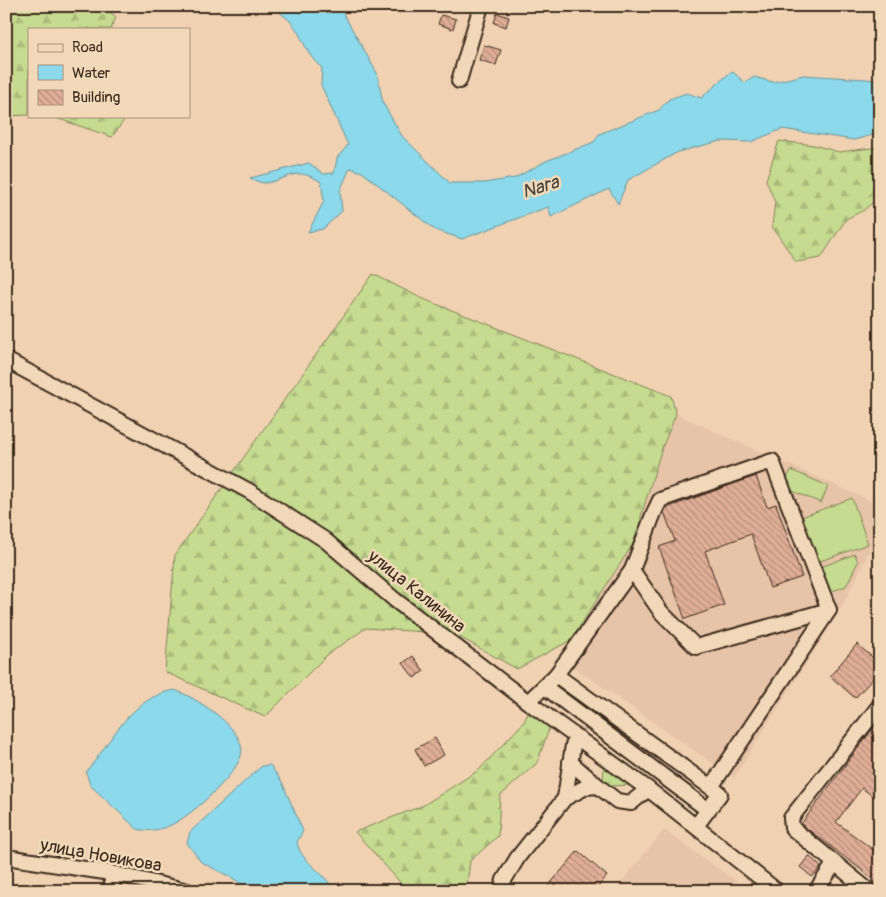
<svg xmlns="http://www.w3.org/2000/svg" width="886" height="897" viewBox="0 0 886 897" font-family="Pangolin,sans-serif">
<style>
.built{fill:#e7c4a8}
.grass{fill:url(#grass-tufts);stroke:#808257}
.forest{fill:url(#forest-firs);stroke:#808257}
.garden{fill:#c5db90;stroke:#808257}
.water{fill:#8bd9ea;stroke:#6b9398}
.building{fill:url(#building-back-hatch);stroke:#3b2a1e}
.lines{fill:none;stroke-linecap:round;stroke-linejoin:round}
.minor-casing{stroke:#3b2a1e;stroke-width:18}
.minor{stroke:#f1d8b8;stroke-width:14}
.labels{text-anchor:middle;stroke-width:5;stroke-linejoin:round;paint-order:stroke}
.street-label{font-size:18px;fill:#3b2a1e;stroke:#f1d8b8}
.water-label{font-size:19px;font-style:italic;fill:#47443d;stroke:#f1d8b8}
</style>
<defs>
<pattern id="grass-tufts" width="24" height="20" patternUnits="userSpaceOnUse" patternTransform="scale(1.25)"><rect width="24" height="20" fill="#c5db90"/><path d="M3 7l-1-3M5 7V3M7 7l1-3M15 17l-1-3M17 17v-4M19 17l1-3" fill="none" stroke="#aabc7c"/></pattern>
<pattern id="forest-firs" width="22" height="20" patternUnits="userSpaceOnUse" patternTransform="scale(1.25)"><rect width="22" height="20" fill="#c5db90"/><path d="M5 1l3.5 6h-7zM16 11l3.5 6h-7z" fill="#aabc7c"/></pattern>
<pattern id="building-back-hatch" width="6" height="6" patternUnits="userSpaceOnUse" patternTransform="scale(1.25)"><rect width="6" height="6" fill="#e0ae97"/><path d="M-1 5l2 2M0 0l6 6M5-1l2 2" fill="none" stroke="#b78e7b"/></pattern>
</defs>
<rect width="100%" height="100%" fill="#f0d2b3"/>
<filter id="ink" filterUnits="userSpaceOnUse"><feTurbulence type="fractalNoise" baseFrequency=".02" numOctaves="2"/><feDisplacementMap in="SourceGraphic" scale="10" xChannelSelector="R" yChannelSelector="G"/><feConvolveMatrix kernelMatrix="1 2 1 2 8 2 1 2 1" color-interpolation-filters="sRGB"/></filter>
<g filter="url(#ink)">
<g class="built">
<path d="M676,414L880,505V530L840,610L734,778L562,659L640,533L641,516L662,448Z"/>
<path d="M664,830L750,891H614Z"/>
</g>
<path class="grass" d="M604,765L632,785L609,786L603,782Z"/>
<g class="forest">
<path d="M6,6H103L116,17L111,29H29V115L6,116Z"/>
<path d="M50,116H127L112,137Z"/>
<path d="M779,141L814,145L839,152L880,147V196L864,210L846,219L821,258L796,262L772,226L775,202L766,180Z"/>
<path d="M373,274L421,298L671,396L676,414L662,448L641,516L640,533L571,640L517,669L454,634L366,628L327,655L265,717L165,672L175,555Z"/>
<path d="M528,713L550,726L537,763L500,796L498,836L470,861L466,891H404L399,881L355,832L424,805L479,770L524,722Z"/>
</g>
<g class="garden">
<path d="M791,470L828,486L821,503L783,487Z"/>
<path d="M852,498L868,544L815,563L799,518Z"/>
<path d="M855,554L858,562L846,586L828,593L818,568Z"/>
</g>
<g class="water">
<path d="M277,6H339L377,73L383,103L402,136L450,183H484L515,178L546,161L594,142L599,134L659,110L669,99L687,93L701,98L732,71L745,83L754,77L773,82L804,75L880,80V133L854,140L782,129L751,142L720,141L678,152L628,180L618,204L609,189L551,217L548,207L462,239L435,230L362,172L350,168L340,191L342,211L323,229L308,232L324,201L321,182C295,165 289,180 265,183C260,183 254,180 250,178L309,163L324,174L334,173L337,158L348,145L321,85L322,68C304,54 304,36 290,21C284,15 280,15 277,6Z"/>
<path d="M174,690C194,696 249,730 241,756C234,777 191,816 171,825C160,830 149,832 137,829L90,785L86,772C112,741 130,698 174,690Z"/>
<path d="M270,765L282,782L303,831L297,842C301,864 325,870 333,891L249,889L234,879L201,862L187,843L190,832L256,771L262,766Z"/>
</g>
<g class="building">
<path d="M497,13L509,17L506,27L494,23Z"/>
<path d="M441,15L456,19L453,29L438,24Z"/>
<path d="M484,45L501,50L496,65L479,60Z"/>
<path d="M756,476L767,507L776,504L802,577L770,588L751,534L705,551L724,605L685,619L659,547L675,541L664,512L666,508Z"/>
<path d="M857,644L880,664V671L855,698L830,676Z"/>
<path d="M413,656L424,671L414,678L403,663Z"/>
<path d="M880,719V802L862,788L836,822L880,855V884L801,824Z"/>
<path d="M435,738L444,755L424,766L415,749Z"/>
<path d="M578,851L607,876L595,891H544Z"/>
<path d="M809,856L821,867L812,877L800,867Z"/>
</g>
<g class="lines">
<defs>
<g id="minor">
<path d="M459,81L481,6"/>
<path d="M6,360L249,491L325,540L395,600L528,702L648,789L777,891"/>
<path d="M632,570L661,612L696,647L829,610"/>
<path d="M556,675L720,794L696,826"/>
<path d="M545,687L708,810"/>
<path d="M528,702L556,675L632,570L653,515L660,500L772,461L829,610L711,787"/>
<path d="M570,762L598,786"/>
<path d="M565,798L573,745L579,738"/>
<path d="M6,857L111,873L188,891"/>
<path d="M111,873L113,891"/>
<path d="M501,891L504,880L518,857L565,798L586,787L598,786L617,801L631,803L648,789"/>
<path d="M816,891L834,864"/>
<path d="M869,891L792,828L791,818L880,705"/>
</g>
</defs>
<use href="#minor" class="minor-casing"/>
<use href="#minor" class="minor"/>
</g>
</g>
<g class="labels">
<g class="street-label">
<text transform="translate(417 591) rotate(39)" y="6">улица Калинина</text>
<text transform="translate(101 855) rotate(10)" y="6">улица Новикова</text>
</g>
<g class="water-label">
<text transform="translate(540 186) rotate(-17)" y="7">Nara</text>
</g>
</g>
<rect width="886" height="897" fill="none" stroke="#f1d8b8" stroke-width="25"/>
<rect x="12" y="12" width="861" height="872" fill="none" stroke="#3b2a1e" stroke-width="2" filter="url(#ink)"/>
<rect x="28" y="28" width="162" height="90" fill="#f1d8b8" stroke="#a8927a"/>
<rect x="38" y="44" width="25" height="8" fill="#f1d8b8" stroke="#a8927a"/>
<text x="72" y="52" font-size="15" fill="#3b2a1e">Road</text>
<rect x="38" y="65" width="25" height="15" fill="#8bd9ea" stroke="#a8927a"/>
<text x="72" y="78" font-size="15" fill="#3b2a1e">Water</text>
<rect x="38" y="90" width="25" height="15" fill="url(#building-back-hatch)" stroke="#a8927a"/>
<text x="72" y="102" font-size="15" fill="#3b2a1e">Building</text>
</svg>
